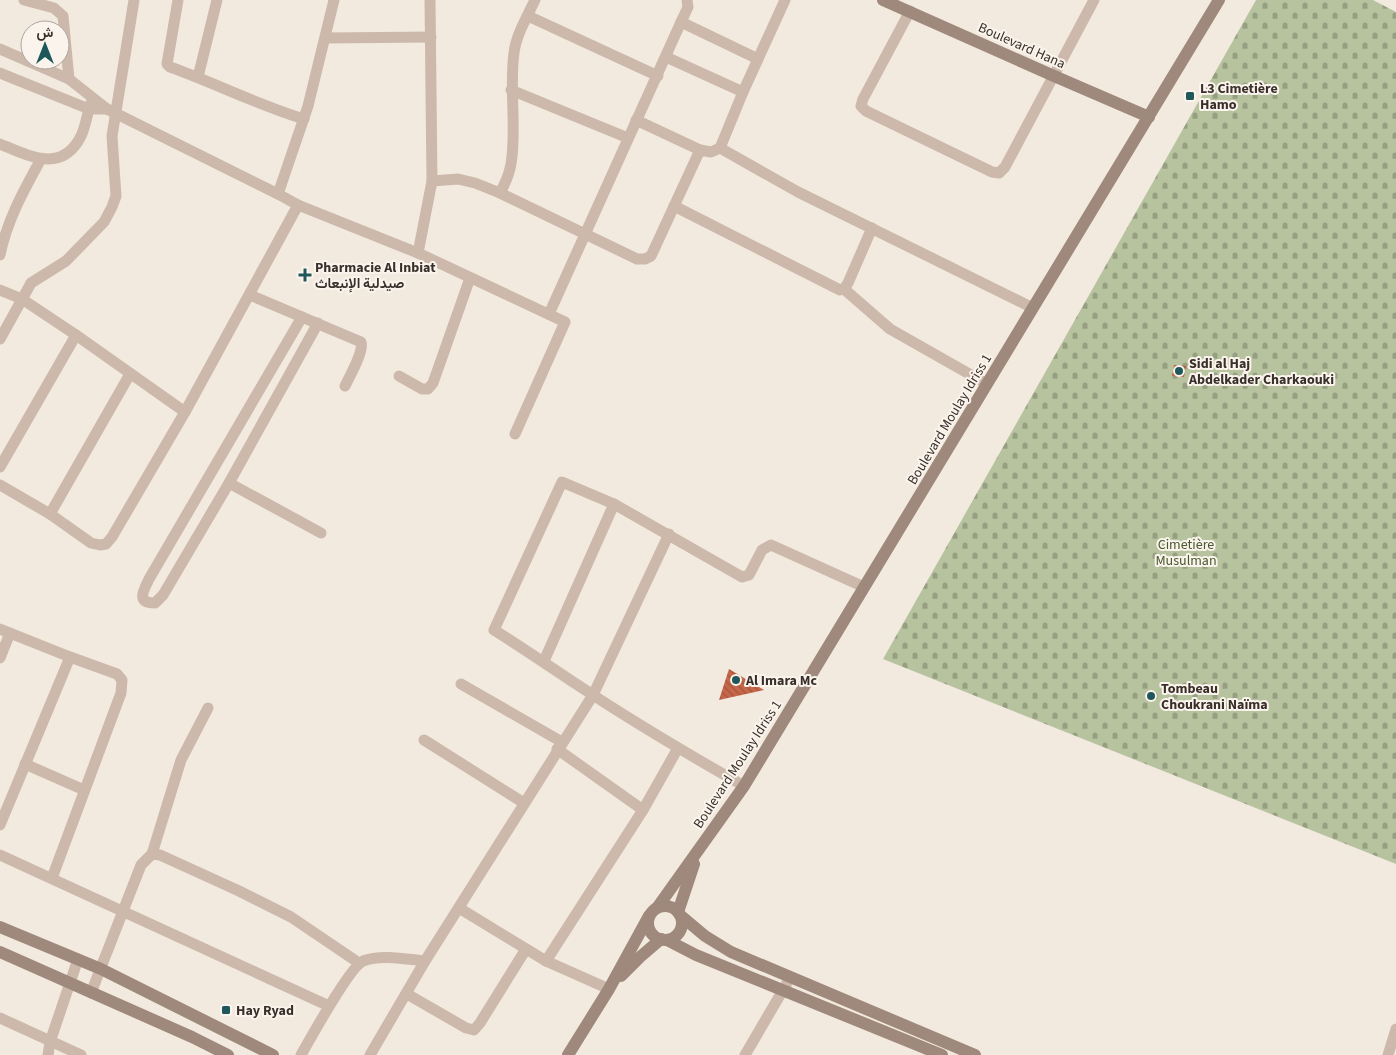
<svg xmlns="http://www.w3.org/2000/svg" width="1396" height="1055" viewBox="0 0 1396 1055" font-family="'Source Sans 3',Vazirmatn,sans-serif">
<style>
.cemetery{fill:url(#cemetery-stones)}
.building{fill:url(#building-back-hatch)}
.lines{fill:none;stroke-linecap:round;stroke-linejoin:round}
.street{stroke:#ccb9ab;stroke-width:11}
.secondary{stroke:#9f887c;stroke-width:12}
.poi-dot{fill:#1f585b;stroke:#faf4ec;stroke-width:2}
.labels{text-anchor:middle;stroke-width:4;stroke-linejoin:round;paint-order:stroke}
.street-label{font-size:14px;fill:#392f2a;stroke:#faf4ec}
.poi-label{font-size:14px;font-weight:bold;fill:#392f2a;stroke:#faf4ec;text-anchor:start}
.park-label{font-size:14px;fill:#49582e;stroke:#faf4ec}
</style>
<defs>
<pattern id="cemetery-stones" width="16" height="16" patternUnits="userSpaceOnUse" patternTransform="scale(1.25)"><rect width="16" height="16" fill="#b7c39f"/><path d="M2 7V4a2 2 0 0 1 4 0v3zM10 15v-3a2 2 0 0 1 4 0v3z" fill="#969f82"/></pattern>
<pattern id="building-back-hatch" width="6" height="6" patternUnits="userSpaceOnUse" patternTransform="scale(1.25)"><rect width="6" height="6" fill="#c6674a"/><path d="M-1 5l2 2M0 0l6 6M5-1l2 2" fill="none" stroke="#a2553e"/></pattern>
</defs>
<rect width="100%" height="100%" fill="#f3eadf"/>
<path class="cemetery" d="M1256,0H1373L1396,12V864L883,659Z"/>
<g class="building">
<path d="M1174,365L1186,366L1184,377L1172,376Z"/>
<path d="M729,669L764,690L719,700Z"/>
</g>
<g class="lines">
<g class="street">
<path d="M24,0L54,8L63,16L69,79"/>
<path d="M178,0L167,64L170,67C215,83 258,105 304,119"/>
<path d="M910,11L863,99L861,106L866,111L992,172L999,173L1005,167L1094,0"/>
<path d="M528,16L658,76"/>
<path d="M681,22L758,59"/>
<path d="M326,38L431,37"/>
<path d="M0,49L69,79L107,109H89L0,73"/>
<path d="M666,57L743,92"/>
<path d="M198,77L217,0"/>
<path d="M511,90L628,138"/>
<path d="M107,109L278,194L298,205L418,253L565,322L515,434"/>
<path d="M636,120L700,150"/>
<path d="M0,144C29,156 62,174 81,136C86,126 87,113 91,103"/>
<path d="M720,148L798,192L1033,308"/>
<path d="M432,181L458,179L475,183L500,193L637,259H645L651,256L700,150L711,152L720,148L743,92L785,0"/>
<path d="M500,193C505,184 509,175 511,164C517,130 509,89 514,53C516,35 527,17 535,0"/>
<path d="M278,194L308,106L334,0"/>
<path d="M674,206L840,290L844,289L848,283L872,228"/>
<path d="M418,253L432,181L430,0"/>
<path d="M0,255C7,220 24,190 41,159"/>
<path d="M844,289L890,329L987,384"/>
<path d="M0,290L22,299L76,335L185,412"/>
<path d="M250,295L361,342C364,352 350,375 345,386"/>
<path d="M549,314L681,22L688,7L687,0"/>
<path d="M302,317L149,579C144,590 135,603 155,603L163,595L229,483L318,323"/>
<path d="M0,339L31,283L66,261L104,222L112,207L116,196L112,136L134,0"/>
<path d="M399,376L422,389H428L433,383L470,278"/>
<path d="M0,467L76,335"/>
<path d="M229,483L321,533"/>
<path d="M0,485L50,514L91,543L100,545L106,544L112,537L185,412L298,205"/>
<path d="M50,514L130,374"/>
<path d="M0,629L70,657L117,674L122,680L121,693L52,878"/>
<path d="M0,658L10,633"/>
<path d="M544,661L614,504"/>
<path d="M461,684L562,742"/>
<path d="M424,740L524,803"/>
<path d="M557,749L643,810"/>
<path d="M25,764L84,790"/>
<path d="M744,786C693,757 642,727 593,695C560,674 528,651 494,630L562,482L614,504L742,577L749,575L762,550L771,545L864,587"/>
<path d="M0,825L70,657"/>
<path d="M152,854L181,760L208,708"/>
<path d="M0,855L329,1006"/>
<path d="M459,908L546,961L609,989"/>
<path d="M546,961L643,810L678,748"/>
<path d="M91,993L141,865L152,854L160,855L237,890L291,917L359,963"/>
<path d="M407,994L466,1028L474,1030L480,1023L526,949"/>
<path d="M0,1018L81,1055"/>
<path d="M48,1055L50,1042L78,959"/>
<path d="M301,1055C310,1039 350,967 363,961C381,954 406,959 425,961"/>
<path d="M370,1055L425,961L593,695L669,534"/>
<path d="M745,1055L790,978"/>
<path d="M1388,1055L1396,1029"/>
</g>
<g class="secondary">
<path d="M883,0L1054,76L1149,117"/>
<circle cx="665" cy="923" r="17"/>
<path d="M657,908L744,786L1219,0"/>
<path d="M678,912L694,864"/>
<path d="M680,915L705,936L731,952L975,1055"/>
<path d="M0,927L101,969L273,1055"/>
<path d="M667,940L696,955L942,1055"/>
<path d="M0,952L192,1037L228,1055"/>
<path d="M621,976L640,957L661,939"/>
<path d="M568,1055L609,989L649,916"/>
</g>
</g>
<g class="poi-dot">
<rect x="1185" y="91" width="10" height="10" rx="2.5"/>
<path d="M302.5 267.5h5v5h5v5h-5v5h-5v-5h-5v-5h5z"/>
<circle cx="1179" cy="371" r="5"/>
<circle cx="736" cy="680" r="5"/>
<circle cx="1151" cy="696" r="5"/>
<rect x="221" y="1005" width="10" height="10" rx="2.5"/>
</g>
<g class="labels">
<g class="street-label">
<text transform="translate(1022 45) rotate(24)" y="5">Boulevard Hana</text>
<text transform="translate(949 419) rotate(-59)" y="5">Boulevard Moulay Idriss 1</text>
<text transform="translate(737 764) rotate(-57)" y="5">Boulevard Moulay Idriss 1</text>
</g>
<g class="poi-label">
<text x="1200" y="93">L3 Cimetière<tspan x="1200" dy="16">Hamo</tspan></text>
<text x="315" y="272">Pharmacie Al Inbiat<tspan x="315" dy="16">صيدلية الإنبعاث</tspan></text>
<text x="1189" y="368">Sidi al Haj<tspan x="1189" dy="16">Abdelkader Charkaouki</tspan></text>
<text x="746" y="685">Al Imara Mc</text>
<text x="1161" y="693">Tombeau<tspan x="1161" dy="16">Choukrani Naïma</tspan></text>
<text x="236" y="1015">Hay Ryad</text>
</g>
<g class="park-label">
<text x="1186" y="549">Cimetière<tspan x="1186" dy="16">Musulman</tspan></text>
</g>
</g>
<g transform="translate(45 45)"><circle r="24" fill="#faf4ec" stroke="#ada59e"/>
<path d="M0-4L9 19L0 12L-9 19Z" fill="#1f585b"/>
<text y="-8" font-size="14" font-weight="bold" text-anchor="middle" fill="#392f2a">ش</text>
</g>
</svg>
